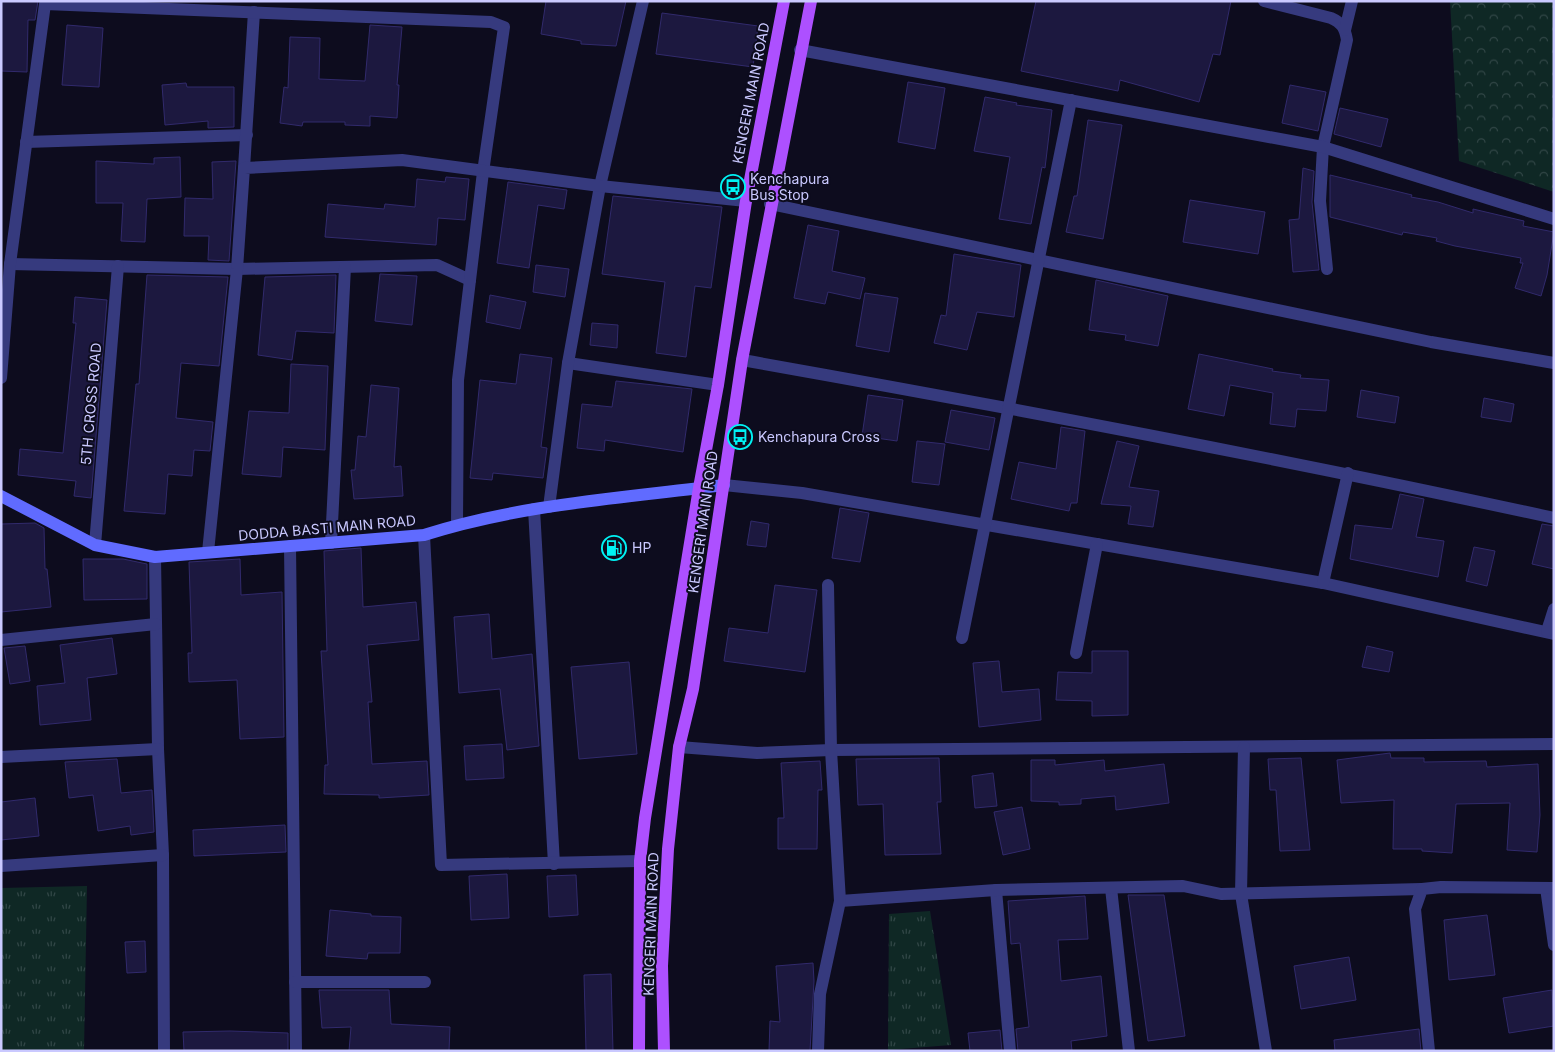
<svg xmlns="http://www.w3.org/2000/svg" width="1555" height="1052" viewBox="0 0 1555 1052" font-family="Inter,sans-serif">
<style>
.grass{fill:url(#grass-tufts)}
.forest{fill:url(#forest-crowns)}
.building{fill:#1c183f;stroke:#312a6c}
.lines{fill:none;stroke-linecap:round;stroke-linejoin:round}
.street{stroke:#363a7e;stroke-width:12}
.secondary{stroke:#606bff;stroke-width:12}
.primary{stroke:#ad50ff;stroke-width:12}
.labels{text-anchor:middle;stroke-width:4;stroke-linejoin:round;paint-order:stroke}
.street-label{font-size:14px;fill:#cac9ff;stroke:#0d0c1e}
.poi-label{font-size:14px;fill:#cac9ff;stroke:#0d0c1e;text-anchor:start}
</style>
<defs>
<pattern id="grass-tufts" width="24" height="20" patternUnits="userSpaceOnUse" patternTransform="scale(1.25)"><rect width="24" height="20" fill="#0f2825"/><path d="M3 7l-1-3M5 7V3M7 7l1-3M15 17l-1-3M17 17v-4M19 17l1-3" fill="none" stroke="#314646"/></pattern>
<pattern id="forest-crowns" width="20" height="18" patternUnits="userSpaceOnUse" patternTransform="scale(1.25)"><rect width="20" height="18" fill="#0f2825"/><path d="M2 6a3 3 0 1 1 6 0M12 15a3 3 0 1 1 6 0" fill="none" stroke="#314646"/></pattern>
</defs>
<rect width="100%" height="100%" fill="#0d0c1e"/>
<g class="grass">
<path d="M87,886L84,1051H1V888Z"/>
<path d="M930,911L951,1045L888,1050L889,914Z"/>
</g>
<path class="forest" d="M1450,1H1554V192L1459,161Z"/>
<g class="building">
<path d="M1,1H38L35,20H28L27,72L1,71Z"/>
<path d="M546,1H626L616,46L581,44V41L541,34Z"/>
<path d="M1036,1H1231L1220,55L1213,54L1199,102L1120,80L1118,91L1021,71Z"/>
<path d="M662,13L758,26L753,67L656,54Z"/>
<path d="M67,25L103,28L99,87L62,85Z"/>
<path d="M370,25L402,27L397,85H399L397,118L370,116V126L345,125V122H303L302,126L280,123L284,87L288,88L290,37L320,38L319,79L365,81Z"/>
<path d="M908,82L945,88L935,149L898,142Z"/>
<path d="M186,83L187,87H234V127L208,128V121L165,125L162,85Z"/>
<path d="M1290,85L1326,92L1318,131L1282,123Z"/>
<path d="M985,97L1017,103L1016,105L1052,110L1045,168L1042,167L1031,224L999,219L1010,157L974,151Z"/>
<path d="M1340,108L1388,119L1381,147L1334,134Z"/>
<path d="M1088,120L1122,125L1103,239L1066,232L1074,196H1077Z"/>
<path d="M180,157L181,197L147,199L145,242L121,241L123,203H96V161L154,164V158Z"/>
<path d="M236,161L229,261L208,260L209,236H184L185,198L213,199L212,162Z"/>
<path d="M1303,168L1314,171L1312,202L1319,270L1293,272L1289,220L1299,219Z"/>
<path d="M1330,175L1412,195L1411,197L1438,202L1473,213V209L1524,221L1523,226L1554,232L1547,275L1541,296L1515,288L1523,263H1520L1521,258L1455,246L1436,241L1437,238L1403,232L1402,235L1330,217Z"/>
<path d="M446,177L469,179L465,220L438,218L436,245L325,237L328,204L384,209L385,204L415,207L417,179L445,182Z"/>
<path d="M508,182L567,190L564,209L538,205L529,268L497,263Z"/>
<path d="M613,196L722,207L711,288L695,286L686,357L656,353L665,282L602,274Z"/>
<path d="M1190,200L1265,212L1258,254L1183,242Z"/>
<path d="M808,225L839,231L832,271L865,278L860,299L828,292L825,304L794,298Z"/>
<path d="M954,254L1021,265L1014,317L977,312L967,350L934,343L941,315L946,316Z"/>
<path d="M536,265L569,269L565,297L533,292Z"/>
<path d="M380,274L417,276L412,325L375,321Z"/>
<path d="M147,275L228,277L219,366L181,363L176,418L213,422L210,451L194,450L192,476L168,474L165,514L124,511L136,384H139Z"/>
<path d="M336,275L334,333L296,331L292,360L258,355L265,277Z"/>
<path d="M1096,280L1168,296L1158,346L1125,340L1126,335L1089,330Z"/>
<path d="M865,293L898,298L889,352L856,346Z"/>
<path d="M490,295L526,302L520,329L486,322Z"/>
<path d="M75,297L107,300L91,498L74,496L76,481L18,475L20,449L63,453L76,323H73Z"/>
<path d="M592,323L618,325L617,348L590,345Z"/>
<path d="M520,354L552,358L541,447L547,448L543,478L493,473L492,480L470,478L480,380L516,384Z"/>
<path d="M1199,354L1273,369L1272,371L1301,375L1300,378L1329,380L1326,411L1297,409L1295,427L1270,424L1273,393L1230,385L1224,416L1188,409Z"/>
<path d="M291,364L328,366L325,450L283,447L281,477L242,474L249,411L289,413Z"/>
<path d="M616,381L692,389L683,452L605,440L604,451L577,448L582,404L612,407Z"/>
<path d="M371,385L399,388L394,467L401,466L403,496L354,499L351,470H355L358,436L366,437Z"/>
<path d="M1361,390L1399,397L1395,423L1357,417Z"/>
<path d="M868,395L903,400L897,441L862,436Z"/>
<path d="M1484,398L1514,404L1511,422L1481,417Z"/>
<path d="M951,410L995,418L989,450L945,442Z"/>
<path d="M1061,427L1085,431L1077,503H1071L1069,511L1011,499L1019,462L1056,469Z"/>
<path d="M917,441L945,444L939,485L912,482Z"/>
<path d="M1117,441L1139,446L1129,487L1159,491L1153,527L1128,524L1131,506L1101,504Z"/>
<path d="M1400,494L1424,499L1416,537L1444,541L1438,577L1350,559L1355,525L1392,529Z"/>
<path d="M840,508L869,513L860,562L832,558Z"/>
<path d="M751,521L769,524L766,547L747,545Z"/>
<path d="M35,523L44,528L45,569H47L51,607L1,612V524Z"/>
<path d="M1542,524L1554,526V569L1532,564Z"/>
<path d="M1474,547L1495,551L1487,586L1466,581Z"/>
<path d="M361,548L363,607L416,602L419,640L367,645L372,702H368L372,764L427,761L429,795L379,798V795L324,794L325,765H328L321,651H327L324,551Z"/>
<path d="M83,559H123L147,564V599L84,600Z"/>
<path d="M240,559L241,595L282,592L284,737L240,739L237,680L189,682L188,653H192L189,562Z"/>
<path d="M775,585L817,590L805,672L724,661L729,628L768,633Z"/>
<path d="M489,614L492,659L532,654L539,746L507,750L500,689L459,693L454,617Z"/>
<path d="M112,638L117,674L87,678L91,720L40,725L37,686L65,683L60,645Z"/>
<path d="M25,646L30,681L10,684L4,648Z"/>
<path d="M1367,646L1393,652L1389,672L1362,667Z"/>
<path d="M1092,651H1128V715L1092,716V701L1056,700L1058,672L1092,673Z"/>
<path d="M999,661L1002,692L1039,689L1041,720L979,727L973,663Z"/>
<path d="M629,662L637,754L579,759L571,667Z"/>
<path d="M502,744L504,778L466,780L464,746Z"/>
<path d="M1390,753L1391,758H1424V762L1486,761L1487,767L1538,764L1540,815L1537,852L1507,850L1510,803L1456,804L1452,853L1422,851V849H1393L1394,800L1341,803L1337,760Z"/>
<path d="M939,758L941,802H937L941,854L885,855L883,804L858,805L856,759Z"/>
<path d="M1301,758L1310,850L1280,851L1276,790H1270L1268,759Z"/>
<path d="M117,759L121,793L152,790L154,832L131,835L130,826L98,831L93,795L69,798L65,762Z"/>
<path d="M1031,760H1055V765L1104,760L1105,771L1164,764L1169,803L1116,810L1115,796L1081,799V804L1059,805V802L1031,801Z"/>
<path d="M820,761L822,790H818L817,849H778V818H784L781,763Z"/>
<path d="M993,773L997,806L975,808L972,776Z"/>
<path d="M35,798L39,836L1,840V802Z"/>
<path d="M1022,807L1030,849L1003,855L994,812Z"/>
<path d="M285,825L286,852L194,856L193,830Z"/>
<path d="M507,874L509,918L471,920L469,876Z"/>
<path d="M576,875L578,915L549,917L547,876Z"/>
<path d="M1128,895H1164L1185,1036L1148,1041Z"/>
<path d="M1085,896L1088,939L1058,940L1061,981L1101,976L1107,1036L1071,1041L1072,1051H1018L1016,1029L1029,1027L1020,943L1011,944L1008,901Z"/>
<path d="M330,910L371,914V916L401,917L400,953H368L367,959L326,956Z"/>
<path d="M1487,915L1495,975L1449,980L1444,920Z"/>
<path d="M145,941L146,972L127,973L125,942Z"/>
<path d="M1349,957L1356,1000L1301,1009L1294,966Z"/>
<path d="M813,963L814,981L810,1051H769L770,1021L780,1022L776,966Z"/>
<path d="M611,974L613,1051H586L584,975Z"/>
<path d="M319,990H389L391,1024L450,1027L449,1051H349L351,1027L322,1028Z"/>
<path d="M1552,990L1554,1026L1509,1033L1503,998Z"/>
<path d="M1419,1029L1421,1051H1335L1334,1040Z"/>
<path d="M1000,1030L1002,1051H970L968,1033Z"/>
<path d="M230,1031L288,1033V1051H184L183,1032Z"/>
</g>
<g class="lines">
<g class="street">
<path d="M1264,1L1331,18C1342,23 1345,28 1347,40L1323,147L1320,201L1327,269"/>
<path d="M1345,30L1352,1"/>
<path d="M800,50L1323,147L1554,219"/>
<path d="M26,142L247,135"/>
<path d="M244,168L254,12"/>
<path d="M770,204L1431,342L1554,363"/>
<path d="M10,264L237,269L437,265L470,280"/>
<path d="M742,360C1013,408 1284,459 1554,518"/>
<path d="M568,363L718,385"/>
<path d="M1,378L10,264L45,4L491,22L504,27L483,172L458,380L457,524"/>
<path d="M724,485L802,493L1323,583L1554,634"/>
<path d="M549,507L568,363L600,186L643,1"/>
<path d="M534,509L554,864"/>
<path d="M424,535L441,865L640,861"/>
<path d="M331,543L345,267"/>
<path d="M95,545L118,266"/>
<path d="M290,546L296,1051"/>
<path d="M208,552L237,269L244,168L402,160L600,186L746,201"/>
<path d="M155,557L158,749L163,855L164,1051"/>
<path d="M1323,583L1348,473"/>
<path d="M1547,631L1554,609"/>
<path d="M962,638L1071,100"/>
<path d="M1,640L156,624"/>
<path d="M1076,653L1097,544"/>
<path d="M679,747L757,753L831,750L1554,744"/>
<path d="M1244,747L1241,894L1266,1051"/>
<path d="M1,757L158,749"/>
<path d="M1,866L163,855"/>
<path d="M1111,888L1129,1051"/>
<path d="M1546,888L1554,945"/>
<path d="M996,890L1010,1051"/>
<path d="M840,901L996,890L1183,886L1221,894L1422,889"/>
<path d="M295,982H425"/>
<path d="M818,1051L820,994L840,901L831,750L828,585"/>
<path d="M1429,1051L1415,909L1422,889L1441,887L1554,888"/>
</g>
<path class="secondary" d="M1,496L95,545L155,557L424,535C521,504 624,498 724,485"/>
<g class="primary">
<path d="M639,1051L640,861L645,818L699,488L718,385L746,201L784,1"/>
<path d="M664,1051L662,966L668,849L679,747L693,689L742,360L811,1"/>
</g>
</g>
<defs>
<symbol id="bus-ring" viewBox="-11 -11 22 22"><circle r="9.5" fill="#0d0c1e" stroke="#00f3f4" stroke-width="1.5"/><path d="M-5-6H5V4H4V6H2V4H-2V6H-4V4H-5ZM-3.5-4V0h7V-4ZM-3.5 1.2v1.5H-2V1.2ZM2 1.2v1.5H3.5V1.2Z" fill="#00f3f4"/></symbol>
<symbol id="fuel-ring" viewBox="-11 -11 22 22"><circle r="9.5" fill="#0d0c1e" stroke="#00f3f4" stroke-width="1.5"/><path d="M-5.5-6h7V0h2V4h1.3V-2.5L3-4.5l.8-.8L6-3V5H2.5V1h-1V6h-7ZM-4.2-4.7v3.2H.2V-4.7Z" fill="#00f3f4"/></symbol>
</defs>
<g fill-rule="evenodd">
<use href="#bus-ring" x="719" y="173" width="28" height="28"/>
<use href="#bus-ring" x="726" y="423" width="28" height="28"/>
<use href="#fuel-ring" x="600" y="534" width="28" height="28"/>
</g>
<g class="labels">
<g class="street-label">
<text transform="translate(751 93) rotate(-79)" y="5">KENGERI MAIN ROAD</text>
<text transform="translate(91 404) rotate(-85)" y="5">5TH CROSS ROAD</text>
<text transform="translate(703 522) rotate(-82)" y="5">KENGERI MAIN ROAD</text>
<text transform="translate(327 528) rotate(-5)" y="5">DODDA BASTI MAIN ROAD</text>
<text transform="translate(651 924) rotate(-88)" y="5">KENGERI MAIN ROAD</text>
</g>
<g class="poi-label">
<text x="750" y="184">Kenchapura<tspan x="750" dy="16">Bus Stop</tspan></text>
<text x="758" y="442">Kenchapura Cross</text>
<text x="632" y="553">HP</text>
</g>
</g>
<rect width="1555" height="1052" fill="none" stroke="#cac9ff" stroke-width="5"/>
</svg>
